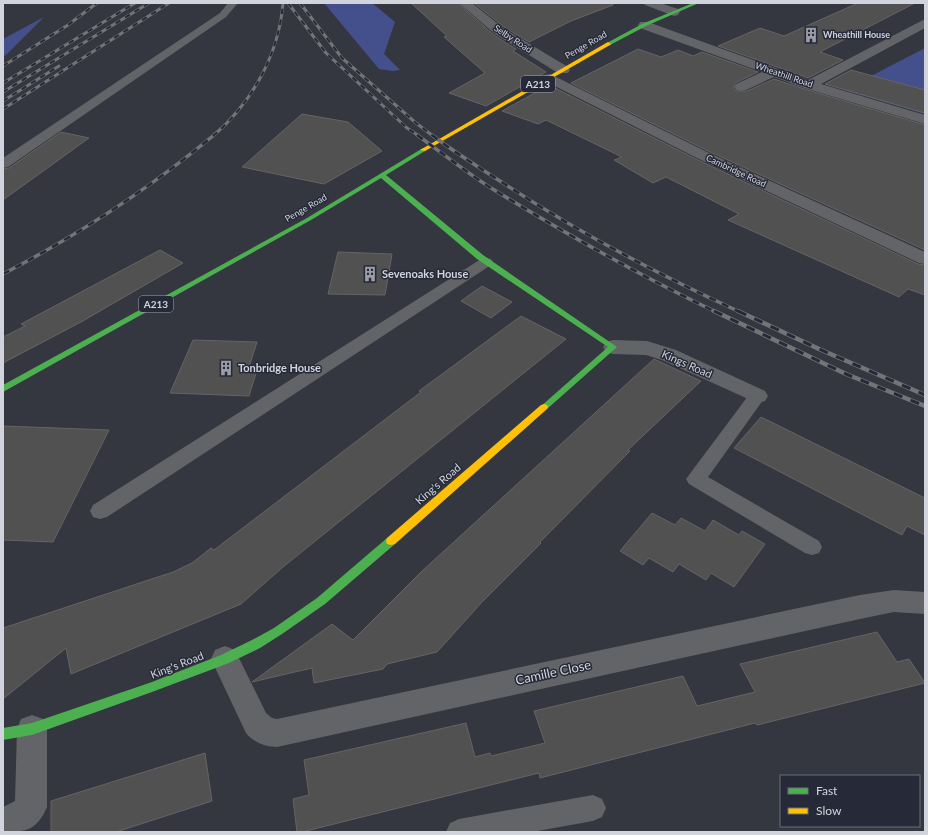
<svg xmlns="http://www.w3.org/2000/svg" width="928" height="835" viewBox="0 0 928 835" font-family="Lato,sans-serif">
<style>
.green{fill:#44508b}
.building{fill:#525152;stroke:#666364}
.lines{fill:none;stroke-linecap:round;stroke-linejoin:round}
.lane{fill:#636468;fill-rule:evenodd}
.street{fill:#636468;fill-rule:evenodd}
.fast{fill:#4caf50;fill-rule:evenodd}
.slow{fill:#ffc107;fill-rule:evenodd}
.rail-far2-casing{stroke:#737478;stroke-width:3}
.rail-far1-casing{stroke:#737478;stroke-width:3.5}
.rail-casing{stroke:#737478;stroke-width:4.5}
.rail-far2{stroke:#262a38;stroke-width:2;stroke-dasharray:5.5;stroke-linecap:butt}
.rail-far1{stroke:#262a38;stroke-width:2.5;stroke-dasharray:7;stroke-linecap:butt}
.rail{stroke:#262a38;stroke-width:3;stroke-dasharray:9;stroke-linecap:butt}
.labels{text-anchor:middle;stroke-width:3;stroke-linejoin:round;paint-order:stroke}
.far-poi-label{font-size:9px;font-weight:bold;fill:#d1d4dd;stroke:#262a38;text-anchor:start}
.far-street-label{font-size:9px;fill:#d1d4dd;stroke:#262a38}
.shield{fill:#262a38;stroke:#9ea1ac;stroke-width:1}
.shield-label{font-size:10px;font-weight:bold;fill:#d1d4dd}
.poi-label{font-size:11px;font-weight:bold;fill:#d1d4dd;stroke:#262a38;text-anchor:start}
.street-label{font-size:11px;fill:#d1d4dd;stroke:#262a38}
.near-street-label{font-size:13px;fill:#d1d4dd;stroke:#262a38}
</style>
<rect width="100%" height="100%" fill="#34373f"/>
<g class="green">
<path d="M324,3H372L395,22L384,54L400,70L393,71L379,69Z"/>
<path d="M44,17L7,54L3,57V39Z"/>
<path d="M925,48V114L844,90Z"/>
</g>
<g class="building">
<path d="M411,3H458L494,35L516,49L513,51L546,72L486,106L449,93L485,73L444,37L447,36Z"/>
<path d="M474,3H613V5L571,21L529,42L504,27Z"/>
<path d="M858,3H915L820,52L843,60L808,78L718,46L760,28L784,36Z"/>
<path d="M638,49L661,57L678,50L693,56L702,52L758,72L735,83L733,88L736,91H747L774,79L804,89L925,125V250L708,151L571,83Z"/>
<path d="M851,70L925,90V113L825,84Z"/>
<path d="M549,85L696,159L918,264L925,265V295L908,289L899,297L728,220L739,214L666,177L653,183L614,160L622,157L546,120L538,124L502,111Z"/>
<path d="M302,114L348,122L382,151L324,184L242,167Z"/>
<path d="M61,132L89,138L3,200V169L9,168Z"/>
<path d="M160,250L183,263L81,322L3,363V337L25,326L21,324Z"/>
<path d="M338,252L392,254L385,295L328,294Z"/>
<path d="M482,286L512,302L491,318L461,301Z"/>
<path d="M521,316L566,339L283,567L241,604L71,674L66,648L3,699V628L173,572L192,563L211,548L214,550L421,392L419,391Z"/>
<path d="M193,340L257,342L249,367H258L249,396L170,393Z"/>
<path d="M654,359L701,381L628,450L630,451L540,542L541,543L483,601L437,652L387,664L383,669L314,683L312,668L252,682L332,624L353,640L421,572Z"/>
<path d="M761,417L925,498V535L907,526L902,535L734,448Z"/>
<path d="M3,426L109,430L53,542L3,540Z"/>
<path d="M652,513L675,525L681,518L705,531L713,520L739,535L742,531L765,544L734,587L711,573L706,580L679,564L673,572L649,558L643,565L620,551Z"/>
<path d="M877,632L897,662L909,659L925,683L757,725L755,723L540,778L539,773L302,832H297L293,799L309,795L304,760L466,723L475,757L490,753L491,756L545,743L534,711L683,676L697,706L755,692L740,664Z"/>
<path d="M205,753L212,801L116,832H51V801Z"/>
</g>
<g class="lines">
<g class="lane">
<path d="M228,3H238L226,17L8,167L3,168V158L220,13Z"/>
<path d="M486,258L491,259L493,262L491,265L107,517L100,519L93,517L90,511L93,505L481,259Z"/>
<path d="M757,390L763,392L766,396L708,477L819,541L822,547L819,553L812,555L805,553L689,484L686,479L751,392Z"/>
<path d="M593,795L602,799L606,808L602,817L593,821L532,832H446L450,823L459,819Z"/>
</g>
<g class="street">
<path d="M459,3H472L503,28L568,67L570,70L568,73H558L495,34Z"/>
<path d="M643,3H660L678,9L680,12L678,15L674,16L645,5Z"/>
<path d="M925,19V28L821,84L925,115V124L804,88L774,77L746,90L741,91L736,90L734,87L736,84L762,72L640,28L638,25L640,22H648L808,80Z"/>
<path d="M550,74L707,152L925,252V264L919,263L697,158L545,81L543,78L545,75Z"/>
<path d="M613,340L647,341L676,350L765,391L768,396L765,401L757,403L662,360L646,355L613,354L606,352L603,347L606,342Z"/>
<path d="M894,590L925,592V614L894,612L860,619L277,747C265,747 253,742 246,733L211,659L215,650L225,646L235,650L266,713L272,718L277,719L860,595Z"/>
<path d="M32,715L43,719L47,729V807C37,830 27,832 3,832V807L15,801L17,729L21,719Z"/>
</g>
<g class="fast">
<path d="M693,3H699L646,26L610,45L605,44L642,24Z"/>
<path d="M423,148L425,149V151L386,175L483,255L617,347L547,409L544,410L540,407L608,347L477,259L381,178L311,220L3,392V385L307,218Z"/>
<path d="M391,537L395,538L396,541L395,544L325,604L282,634L260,648L229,663L152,692L32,735L3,740V728L32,723L152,682L221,655L252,640L274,628L317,598L387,538Z"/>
</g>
<g class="slow">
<path d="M608,42L611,44L610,45L425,151L420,150Z"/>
<path d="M544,404L547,405L548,407L547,409L395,544L391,545L387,544L386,541L387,538L541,405Z"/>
</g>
<defs>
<g id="rail-far2">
<path d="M288,3L326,53L407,128L419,136"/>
<path d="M300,3L342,58L416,123L433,136"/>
<path d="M3,66L68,25L97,3"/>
<path d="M3,83L135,3"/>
<path d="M3,92L149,3"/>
<path d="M3,101L59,66"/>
<path d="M3,109L169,3"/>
<path d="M213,136C252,103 279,54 283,3"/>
</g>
<g id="rail-far1">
<path d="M417,135C442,153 466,172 491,188C564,233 639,275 716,312"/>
<path d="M432,135C454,152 477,166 500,181C576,231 657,274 740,312"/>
<path d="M3,274C78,235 149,189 214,135"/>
</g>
<g id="rail">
<path d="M714,311L846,374L925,406"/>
<path d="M738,311L819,349L925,395"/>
</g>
</defs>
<use href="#rail-far2" class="rail-far2-casing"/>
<use href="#rail-far1" class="rail-far1-casing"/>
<use href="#rail" class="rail-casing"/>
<use href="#rail-far2" class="rail-far2"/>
<use href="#rail-far1" class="rail-far1"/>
<use href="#rail" class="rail"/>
</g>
<defs>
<symbol id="building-bare" viewBox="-9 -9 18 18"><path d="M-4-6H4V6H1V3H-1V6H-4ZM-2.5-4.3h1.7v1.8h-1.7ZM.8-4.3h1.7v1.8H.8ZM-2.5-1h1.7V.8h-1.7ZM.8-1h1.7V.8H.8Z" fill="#9a9da6" stroke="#262a38" stroke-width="2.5" paint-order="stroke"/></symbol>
</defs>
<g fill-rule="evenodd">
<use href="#building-bare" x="800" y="24" width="22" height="22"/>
<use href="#building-bare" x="359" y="263" width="22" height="22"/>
<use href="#building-bare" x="215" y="357" width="22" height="22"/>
</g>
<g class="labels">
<g class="far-poi-label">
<text x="823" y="38">Wheathill House</text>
</g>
<g class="far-street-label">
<text transform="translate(513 39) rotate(33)" y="3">Selby Road</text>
<text transform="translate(586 45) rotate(-30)" y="3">Penge Road</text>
<text transform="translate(784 75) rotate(19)" y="3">Wheathill Road</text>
<text transform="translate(736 171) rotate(25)" y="3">Cambridge Road</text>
<text transform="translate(306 208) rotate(-30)" y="3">Penge Road</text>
</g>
<g class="shield">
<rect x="521" y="76" width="34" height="16" rx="3"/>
<rect x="139" y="296" width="34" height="16" rx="3"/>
</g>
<g class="shield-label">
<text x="538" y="88">A213</text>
<text x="156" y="308">A213</text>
</g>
<g class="poi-label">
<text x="382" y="278">Sevenoaks House</text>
<text x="238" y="372">Tonbridge House</text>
</g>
<g class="street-label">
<text transform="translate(687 364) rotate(24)" y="4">Kings Road</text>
<text transform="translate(438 484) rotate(-41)" y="4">King's Road</text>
<text transform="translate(177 665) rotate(-21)" y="4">King's Road</text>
</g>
<g class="near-street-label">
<text transform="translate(553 672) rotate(-12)" y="5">Camille Close</text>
</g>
</g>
<rect width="928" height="835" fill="none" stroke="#d1d4dd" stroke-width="8"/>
<rect x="780" y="775" width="140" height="52" fill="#262a38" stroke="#6a6e7a"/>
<rect x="788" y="788" width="20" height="6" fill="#4caf50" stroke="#6a6e7a"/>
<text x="816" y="795" font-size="12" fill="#d1d4dd">Fast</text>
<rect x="788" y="808" width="20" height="6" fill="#ffc107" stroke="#6a6e7a"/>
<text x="816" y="815" font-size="12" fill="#d1d4dd">Slow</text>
</svg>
